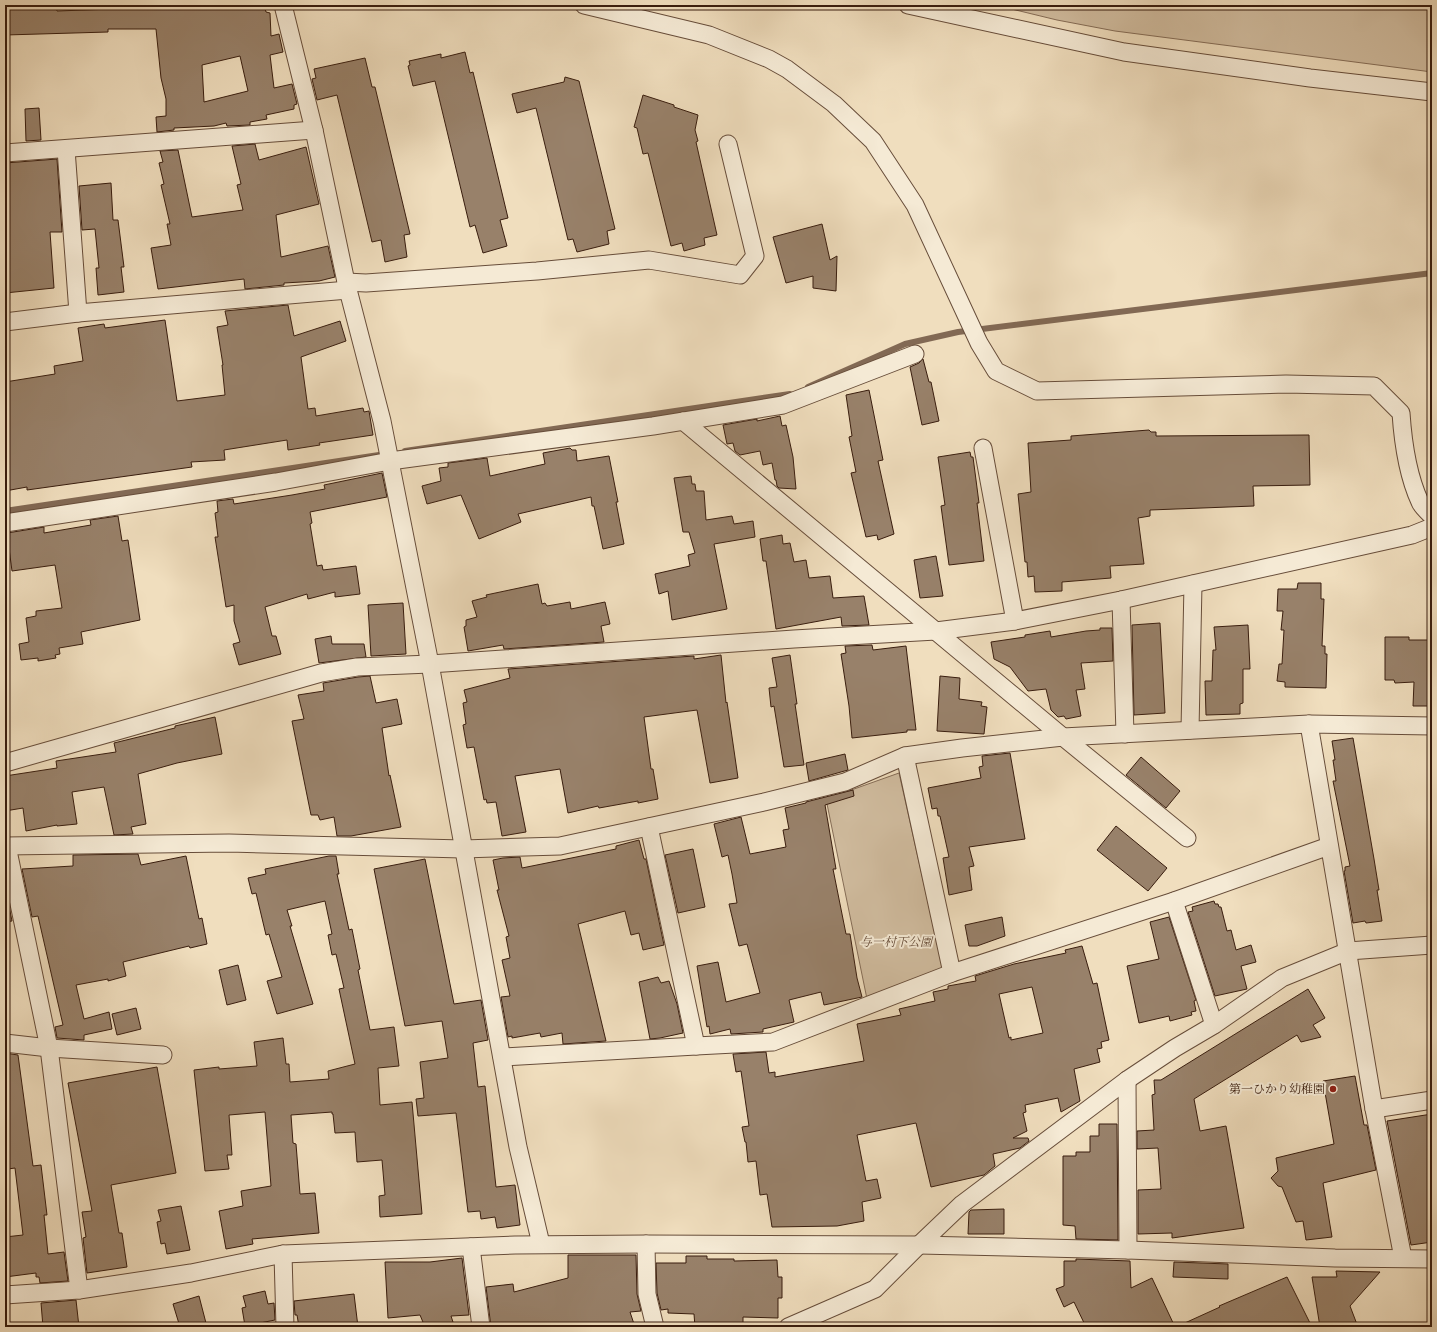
<svg xmlns="http://www.w3.org/2000/svg" width="1437" height="1332" viewBox="0 0 1437 1332" font-family="'Libre Bodoni','Noto Serif JP',serif">
<style>
.green{fill:#d1bda0;stroke:#856d57}
.lines{fill:none;stroke-linecap:round;stroke-linejoin:round}
.stream{stroke:#826954;stroke-width:6}
.building{fill:#98816a;stroke:#391d0e;fill-rule:evenodd}
.minor-casing{stroke:#674d3a;stroke-width:19}
.minor{stroke:#f5ead5;stroke-width:17}
.poi-dot{fill:#8f2418;stroke:#f5ead5;stroke-width:1.5}
.labels{text-anchor:middle;stroke-width:4;stroke-linejoin:round;paint-order:stroke}
.park-label{font-size:12px;font-style:italic;fill:#674d3a;stroke:#f5ead5}
.poi-label{font-size:12px;fill:#391d0e;stroke:#f5ead5;text-anchor:end}
</style>
<rect width="100%" height="100%" fill="#f0debe"/>
<filter id="stains"><feTurbulence type="fractalNoise" baseFrequency=".005" numOctaves="4"/><feColorMatrix values="0 0 0 0 .2 0 0 0 0 .09 0 0 0 0 .02 0 0 0 .5 -.17"/></filter>
<radialGradient id="worn" r=".72"><stop offset=".6" stop-color="#630" stop-opacity="0"/><stop offset="1" stop-color="#630" stop-opacity=".3"/></radialGradient>
<g class="green">
<path d="M995,5H1432V72L1115,31L1057,20Z"/>
<path d="M899,773L943,969L867,999L826,799Z"/>
</g>
<g class="lines">
<g class="stream">
<path d="M808,387L905,344L958,332L1432,273"/>
<path d="M405,451L790,394"/>
<path d="M5,511L379,455"/>
</g>
</g>
<g class="building">
<path d="M5,5H56L57,11L140,8V5H264L266,12L270,13L271,36L279,34L283,52L270,55L274,88L292,84L297,104L294,105V109L266,115L267,119L250,122V125L227,126L226,123L214,126L174,128V130L157,132L156,117L166,116V99L161,78L156,29H108V32L5,35ZM240,56L248,91L204,102L202,65Z"/>
<path d="M465,52L470,73L473,72L508,218L500,220L507,246L483,253L475,225L470,227L435,81L413,86L408,66L410,65L409,61L441,54V58Z"/>
<path d="M365,58L372,87H375L410,234L404,235L407,257L385,262L381,240L372,242L337,95L317,100L312,79L316,78L314,69Z"/>
<path d="M565,77L579,81L615,229L607,231L609,244L577,252L573,239L568,240L536,108L517,113L512,94L564,82Z"/>
<path d="M643,95L674,105V107L698,115L695,130L698,141L696,142L717,235L704,238L705,245L684,251L682,243L671,246L648,153L643,154L637,128L634,127Z"/>
<path d="M39,108L41,140L26,141L25,109Z"/>
<path d="M255,144L259,160L306,147L319,204L276,215L281,257L328,246L335,277L319,281L284,283V285L245,289L244,279L158,289L151,248L171,245L167,224H170L161,185L164,184L159,163L163,162L160,151L178,150L192,217L243,210L237,185L241,184L232,146Z"/>
<path d="M57,159L62,232H50L54,288L5,293V163Z"/>
<path d="M111,183L113,220H118L124,267H121L124,292L98,295L96,268H99L95,229L82,230L79,186Z"/>
<path d="M822,224L830,260L837,256L836,291L813,288V276L786,283L773,237Z"/>
<path d="M288,305L294,336L340,321L346,341L301,357L308,409L315,408L316,416L363,408L364,412L369,411L373,435L319,443L320,445L288,450L287,440L224,450L225,460L191,462L192,467L27,490V487L5,491V382L55,374L54,366L83,361L78,328L104,324L105,328L165,320L177,401L225,395L222,365H223L217,327L228,325L225,311Z"/>
<path d="M923,359L929,382H931L939,421L922,425L910,367L919,363Z"/>
<path d="M869,390L883,460L878,461L894,534L878,540L877,535L866,537L851,473L856,472L849,437L852,436L846,395Z"/>
<path d="M780,416L782,426L786,425L793,457L796,489L779,488L777,486L776,480H775L772,463L763,465L760,451L740,455L735,451L733,443L727,444L723,425L757,419V421Z"/>
<path d="M1149,430L1151,432H1156V436L1309,435L1310,485L1253,486L1254,506L1150,510V516L1138,518L1144,564L1110,566L1111,578L1062,582V591L1035,592L1034,576L1028,577L1027,562H1025L1018,494L1031,492L1028,443L1071,440V436Z"/>
<path d="M570,448L572,450H576L577,461L609,456L618,502H616L624,544L603,549L594,506H592L591,497L518,514L521,522L479,539L461,495L427,504L422,486L441,481L439,468L448,467V463L487,458L490,476L545,464L543,453Z"/>
<path d="M970,452L971,457H973L979,503H977L984,561L949,565L941,506L945,505L938,457Z"/>
<path d="M382,473L387,497L310,512L312,523L310,524L317,566L322,565L323,570L356,566L360,594L335,597V592L308,599L307,594L265,607L272,636H276L281,654L239,665L233,644L240,642L234,621V605L226,607L215,537H218L215,513L218,512L217,501L233,499L234,504L292,495L325,489L324,485Z"/>
<path d="M691,476L692,484H695L696,491H704L706,520L732,516L734,524L753,521L755,537L714,544L727,609L672,620L668,591L659,594L655,574L690,566L688,555L695,553L689,532H683L674,478Z"/>
<path d="M118,516L122,541L128,540L140,620L81,632L83,644L59,648L60,654L55,655L56,658L38,661V658L21,660L19,644L29,642L26,618L36,616V611L62,608L55,565L12,571L7,533L44,527V533L91,525L90,520Z"/>
<path d="M782,535L783,544L790,543L794,562L806,560L809,578L830,576L833,598L864,596L869,625L842,626L841,617L776,629L766,561H763L760,539Z"/>
<path d="M936,556L943,596L920,598L914,560Z"/>
<path d="M1298,583H1321V599H1324L1322,646H1325V654H1327L1326,688L1285,687V682L1277,681L1279,664H1282L1284,630H1281L1283,611H1277L1278,589H1297Z"/>
<path d="M538,584L542,604L545,603L547,606L570,602L571,609L605,602L610,624L601,626L604,642L504,649L503,645L468,651L464,627L466,626V620L477,617L472,601L487,597L486,595Z"/>
<path d="M403,603L406,654L371,656L368,605Z"/>
<path d="M1160,623L1165,713L1134,715L1132,625Z"/>
<path d="M1248,625L1250,669H1243V703L1240,704V714L1206,715L1205,681H1212L1213,650H1216L1214,627Z"/>
<path d="M1100,628H1112L1113,661L1081,663L1085,689L1076,690L1081,716L1066,719L1064,716L1058,717L1051,710L1046,689L1028,691L1010,667L994,659L991,642L1025,637V635L1050,631L1051,637L1086,631L1100,630Z"/>
<path d="M331,636L332,644H364L366,657L319,663L315,639Z"/>
<path d="M1385,637H1409V640H1432V706H1413L1414,682L1395,683L1394,680H1385Z"/>
<path d="M872,645L873,650L906,646L916,730H907V732L852,738L849,706L841,654L846,653L845,646Z"/>
<path d="M721,655L726,703L727,702L738,778L710,783L697,710L644,717L651,769H653L658,799L638,803V801L599,808L598,806L568,813L560,769L515,776L526,832L502,836L496,802L487,803L486,799L484,800L474,747L467,748L463,725L466,724L463,703L467,702L464,690L510,678L508,669L694,656V659Z"/>
<path d="M790,655L797,704H795L804,765L784,767L774,706L771,707L769,688L777,687L772,658Z"/>
<path d="M370,676L376,703L397,699L402,724L382,728L389,776L390,775L401,827L351,836H337L334,817L320,820L318,815H311L292,721L304,719L298,695L324,691L323,683L358,677Z"/>
<path d="M940,676L960,678L959,699L982,702L981,706L987,707L984,734L937,731Z"/>
<path d="M215,717L222,754L177,763L138,774L146,824L131,827L133,834L114,835L104,787L72,792L77,824L57,826V825L26,831L23,808L5,811V776L57,768L56,761L116,752L114,743L175,728V726Z"/>
<path d="M1353,738L1374,859L1379,890H1377L1382,921L1366,923L1365,921L1353,923L1344,871H1345V867L1350,866L1333,781H1336L1333,760H1335L1332,741Z"/>
<path d="M1010,753L1025,839L969,847L974,866L969,867L972,890L949,895L943,858L949,857L940,816H938L937,808L932,809L928,788L981,778L979,767L983,766L982,756Z"/>
<path d="M845,754L848,770L809,781L806,763Z"/>
<path d="M1141,757L1180,791L1166,808L1126,775Z"/>
<path d="M853,790L854,796L825,805L836,869H833L846,934H850L857,978L862,997L824,1005L821,992L789,1000L794,1022L763,1029V1032L731,1034L730,1029L710,1034L709,1026L707,1027L697,966L718,962L726,1002L760,993L747,944L739,946L729,904L737,903L732,874L728,855L722,857L714,824L741,817L750,854L786,847L783,830L789,829L785,808L806,803V802Z"/>
<path d="M1116,826L1167,868L1148,891L1097,850Z"/>
<path d="M639,840L644,859H646L664,945L643,950L639,933L631,935L625,911L578,924L606,1041L563,1044L562,1033L541,1037L540,1033L512,1038V1036L508,1037L501,997L510,996L502,960L510,958L506,937L509,936L497,890H499L493,860L503,858L520,857L522,868L616,849V846Z"/>
<path d="M693,849L705,907L678,913L665,855Z"/>
<path d="M138,854L141,865L186,856L199,919L202,918L207,944L190,948L189,946L123,962L126,976L108,981V979L76,985L84,1019L109,1012L112,1029L84,1035V1040L57,1038L55,1027L63,1025L38,916L32,917L22,869L73,866V855Z"/>
<path d="M329,856H336L339,874H337L349,930L352,929L360,969L358,970L370,1030L394,1027L399,1066L378,1068L380,1105L412,1102L422,1214L380,1217L379,1196L385,1195L382,1160L357,1162L355,1132L335,1133L333,1114H332V1112L291,1115L293,1143L296,1144L300,1194L315,1193L319,1233L252,1239L253,1244L226,1249L219,1211L243,1206L241,1191L271,1186L265,1112L229,1115L232,1155H227L229,1169L205,1171L194,1070L219,1067V1069L257,1066L254,1042L283,1038L286,1064H289L290,1082L329,1079L328,1071L355,1064L339,989L344,988L336,954L332,955L328,935L332,934L325,901L287,910L292,926H290L313,1004L277,1014L267,981L282,977L269,934L266,935L256,893L252,894L248,878L266,874L265,869Z"/>
<path d="M425,859L454,1004L481,1000L488,1040L473,1043L478,1087L485,1086L496,1187L515,1185L520,1225L497,1228L495,1217L481,1219L480,1211L468,1212L456,1113L418,1116L416,1099L424,1098L420,1062L448,1058L442,1021L405,1026L374,869Z"/>
<path d="M5,886L12,921L5,922Z"/>
<path d="M1214,901L1215,904H1218L1219,907H1221L1227,931L1231,930L1236,950L1251,945L1256,962L1241,966L1247,989L1215,996L1188,912L1193,911L1192,907Z"/>
<path d="M1002,917L1005,936L977,946H969L965,925Z"/>
<path d="M1169,917L1196,1000L1194,1001L1196,1011L1191,1012L1192,1015L1170,1021L1169,1016L1139,1023L1127,966L1159,959L1150,922Z"/>
<path d="M1082,946L1093,984L1097,983L1109,1040L1101,1042L1102,1048L1097,1049L1100,1062L1074,1069L1080,1101L1061,1112L1058,1098L1025,1105L1026,1112L1023,1113L1027,1131L1013,1138H1028L1029,1141L1020,1148L993,1154L995,1166L984,1175L931,1187L916,1123L857,1135L866,1181L877,1179L881,1198L862,1202L864,1221L837,1226L772,1227L767,1194L760,1195L756,1161L748,1162L746,1142H745L742,1127L749,1126L741,1071L736,1072L733,1054L766,1052L769,1073L775,1072V1077L864,1061L857,1024L901,1015L899,1009L935,1001L933,992L948,989V986L976,981L975,976L1014,964L1066,953L1065,950ZM1032,987L1043,1033L1011,1040V1037L1009,1038L999,994Z"/>
<path d="M238,965L246,1000L227,1005L219,970Z"/>
<path d="M658,977L661,983L669,981L677,1004L683,1033L660,1038L650,1039L639,982Z"/>
<path d="M1308,989L1325,1018L1313,1025L1321,1037L1301,1042L1297,1035L1194,1099L1200,1131L1226,1126L1244,1228L1172,1238V1233L1138,1234V1190L1161,1189L1158,1148L1137,1149V1131L1154,1130L1152,1095L1155,1094L1154,1080H1161Z"/>
<path d="M136,1008L141,1029L117,1035L112,1014Z"/>
<path d="M5,1053L18,1055L33,1166L41,1165L47,1215H44L48,1254L64,1252L68,1281L40,1283L39,1277H36V1273L5,1277V1237L23,1235L15,1168L8,1169L7,1156H5Z"/>
<path d="M157,1067L176,1173L111,1185L119,1233H122L127,1267L87,1273L83,1238L86,1237L82,1212L92,1211L68,1083Z"/>
<path d="M1355,1076L1364,1125H1367L1376,1170L1323,1183L1332,1237L1306,1240L1303,1221L1296,1222L1282,1187L1278,1186L1271,1178L1278,1171L1276,1158L1334,1144L1323,1081Z"/>
<path d="M1432,1114V1242L1411,1245L1387,1121Z"/>
<path d="M1099,1124H1117L1118,1240L1076,1239L1075,1226L1063,1225V1156H1076V1152H1090V1136H1099Z"/>
<path d="M181,1206L190,1250L167,1254L165,1243L161,1244L157,1222L161,1221L158,1210Z"/>
<path d="M1004,1209V1234H968L969,1212L971,1210Z"/>
<path d="M568,1255H636L637,1294L641,1311L630,1312L635,1327H588L587,1323L574,1327H491L486,1287L513,1284L514,1292L568,1278Z"/>
<path d="M686,1256H707V1259H734V1261L777,1260L778,1277H782V1298H778V1318L743,1317V1327H695L694,1314L668,1313V1309L661,1310L657,1293L656,1263H686Z"/>
<path d="M462,1258L469,1315L451,1316L453,1322L439,1327H425L420,1315L388,1318L385,1262H430Z"/>
<path d="M1076,1259L1130,1261L1131,1288L1152,1278L1175,1327H1086L1074,1302L1064,1307L1056,1289L1064,1286V1261H1076Z"/>
<path d="M1174,1262L1228,1264V1279L1173,1277Z"/>
<path d="M1336,1271L1380,1272L1350,1306L1358,1327H1320L1312,1277H1337Z"/>
<path d="M1287,1277L1312,1327H1176L1220,1307L1219,1306Z"/>
<path d="M265,1291L268,1304L274,1303L275,1320L245,1326L242,1308L246,1307L243,1296Z"/>
<path d="M354,1294L358,1327H299L297,1315H295L294,1301Z"/>
<path d="M199,1296L207,1327H180L173,1304Z"/>
<path d="M76,1300L79,1327H43L41,1303Z"/>
</g>
<g class="lines">
<defs>
<g id="minor">
<path d="M283,5L314,130L346,282L382,421L430,664L518,1147L541,1244"/>
<path d="M584,5L709,35L769,59L787,69L834,104L873,141L915,205L979,343L996,371L1037,391L1286,384L1374,386L1401,413C1403,443 1407,474 1420,502C1422,507 1428,512 1432,516"/>
<path d="M908,5L1124,52L1310,78L1432,92"/>
<path d="M66,149L78,313"/>
<path d="M5,153L314,130"/>
<path d="M346,282L366,283L537,271L649,260L740,275L755,256L728,144"/>
<path d="M5,322L78,313L348,290"/>
<path d="M683,421L1063,737L1187,838"/>
<path d="M983,448L1015,621"/>
<path d="M5,523L276,482L390,461L653,426L783,405L915,354"/>
<path d="M1121,600L1125,734"/>
<path d="M1309,724L1374,1109L1403,1258"/>
<path d="M1190,730L1193,584"/>
<path d="M905,756L952,973"/>
<path d="M5,763L321,673L357,667L430,664L794,639L936,631L1015,621L1121,600L1412,535L1432,527"/>
<path d="M649,827L696,1046L773,1042L952,973L1174,901L1329,846"/>
<path d="M5,846L229,843L463,849L560,846L764,802L845,782L905,756L962,748L1063,737L1309,724L1432,726"/>
<path d="M7,846L49,1048L79,1290"/>
<path d="M1174,901L1214,1025"/>
<path d="M5,1043L49,1048L163,1055"/>
<path d="M502,1057L696,1046"/>
<path d="M1127,1080L1128,1250"/>
<path d="M1374,1109L1432,1100"/>
<path d="M646,1244L647,1294L655,1327"/>
<path d="M471,1247L481,1327"/>
<path d="M283,1254L285,1327"/>
<path d="M5,1295L79,1290L191,1273L283,1254L515,1245L646,1244L919,1245L1128,1250L1335,1258L1432,1259"/>
<path d="M788,1327L875,1289L919,1245L962,1204L1127,1080L1175,1048L1214,1025L1282,978L1348,951L1432,945"/>
</g>
</defs>
<use href="#minor" class="minor-casing"/>
<use href="#minor" class="minor"/>
</g>
<circle class="poi-dot" cx="1333" cy="1089" r="4"/>
<g class="labels">
<g class="park-label">
<text x="896" y="946">与一村下公園</text>
</g>
<g class="poi-label">
<text x="1325" y="1093">第一ひかり幼稚園</text>
</g>
</g>
<rect width="1437" height="1332" fill="none" stroke="#f0debe" stroke-width="20"/>
<rect x="6" y="6" width="1425" height="1320" fill="none" stroke="#391d0e" stroke-width="2"/>
<rect x="10" y="10" width="1417" height="1312" fill="none" stroke="#391d0e"/>
<rect width="100%" height="100%" filter="url(#stains)"/>
<rect width="100%" height="100%" fill="url(#worn)"/>
</svg>
